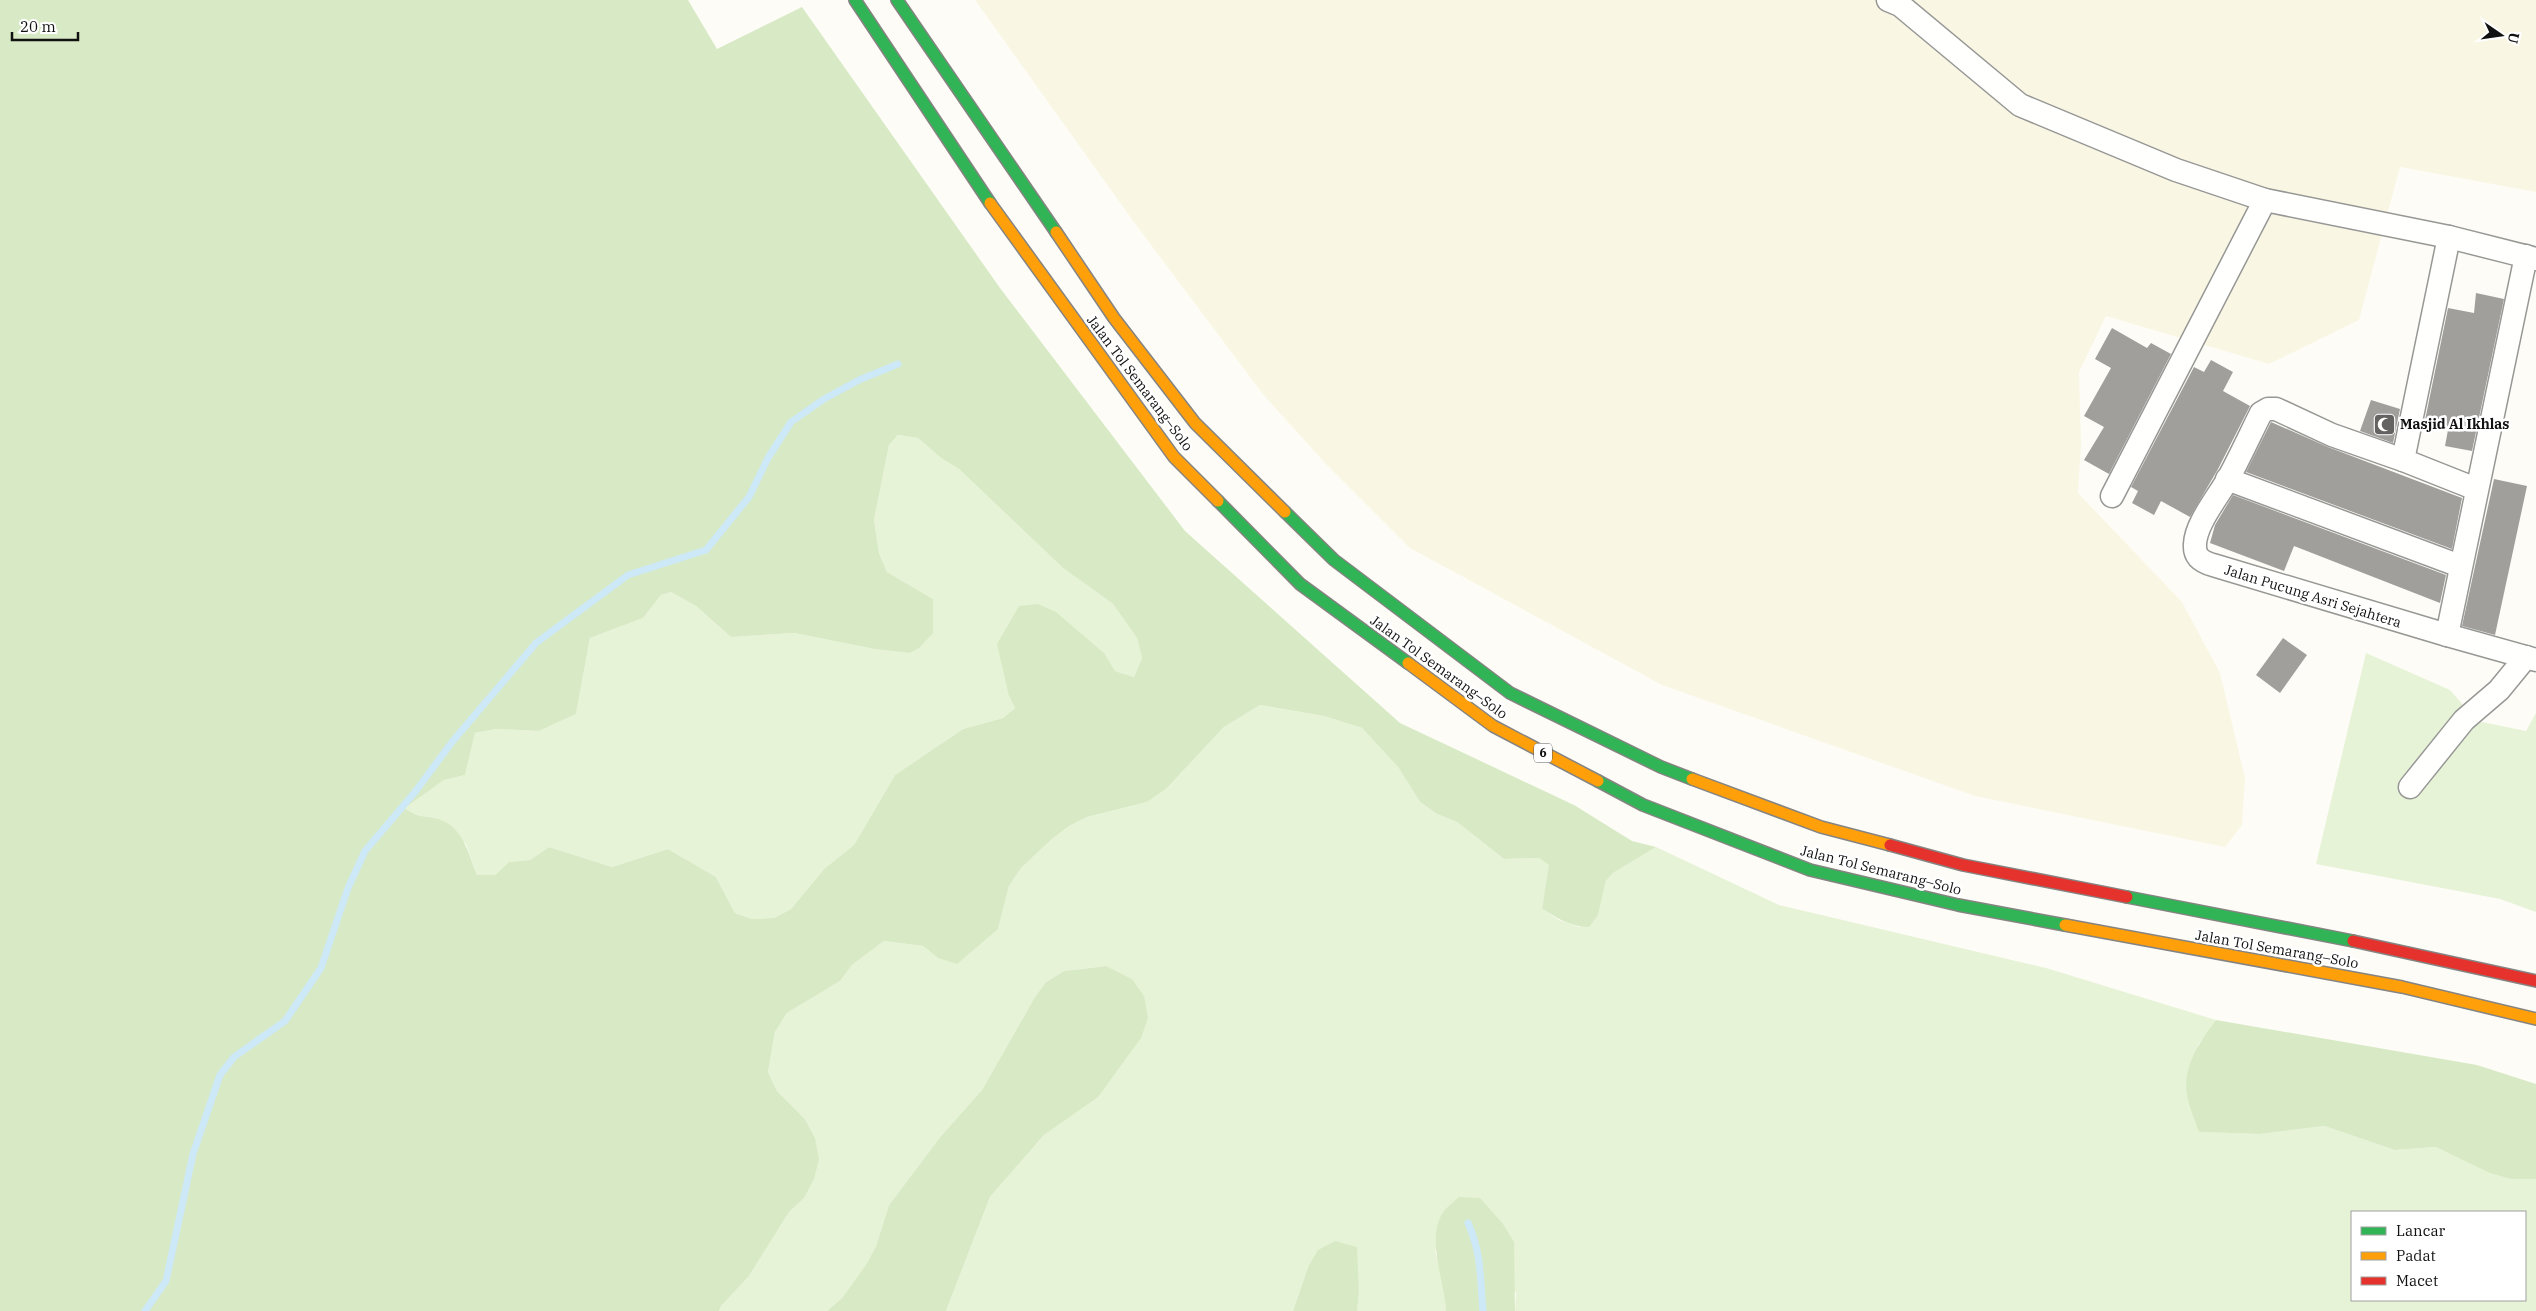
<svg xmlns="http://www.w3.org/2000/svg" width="2536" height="1311" viewBox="0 0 2536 1311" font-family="'IBM Plex Serif',serif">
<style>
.farmland{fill:#f9f7e4}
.green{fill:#e7f3d7;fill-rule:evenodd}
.forest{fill:#d8eac5;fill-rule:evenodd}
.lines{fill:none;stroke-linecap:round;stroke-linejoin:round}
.stream{stroke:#cde8f7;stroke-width:7}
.building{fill:#a19f9c}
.street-casing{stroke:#979795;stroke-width:25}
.fast-casing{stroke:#858482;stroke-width:14}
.slow-casing{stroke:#858482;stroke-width:14}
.jam-casing{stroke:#858482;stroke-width:14}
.street{stroke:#fffffe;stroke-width:22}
.fast{stroke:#30b455;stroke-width:11}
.slow{stroke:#ff9f0a;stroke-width:11}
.jam{stroke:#e5322d;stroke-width:11}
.labels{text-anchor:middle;stroke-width:5;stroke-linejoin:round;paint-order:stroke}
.shield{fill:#fff;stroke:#585858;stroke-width:1}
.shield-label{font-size:12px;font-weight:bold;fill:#111}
.street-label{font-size:14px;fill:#111;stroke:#fff}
.poi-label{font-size:14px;font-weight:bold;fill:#111;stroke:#fff;text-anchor:start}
</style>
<rect width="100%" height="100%" fill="#fdfcf7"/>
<path class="farmland" d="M975,0H2536V192L2400,167L2359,320L2269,364L2106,316L2079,372L2081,445L2078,493L2182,602L2220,673L2245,778L2242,825L2225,847L1975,796L1662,685L1410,548L1324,462L1262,393L1136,225Z"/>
<g class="green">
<path d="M898,435L918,438L941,458L959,469L1063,568L1113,604L1137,638L1142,658L1134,677L1115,671L1105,654L1009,696L1015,708L1003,718L963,729L895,775L854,845L824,869L791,909L774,918L752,919L735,913L716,877L668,849L612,867L549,847L530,860L509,862L495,875H477L466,844L435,818L416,817L405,808L444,780L465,775L475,733L496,729L539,731L576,714L590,638L643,618L661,595L671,592L696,606L731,637L794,633L874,649L909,653L933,599L887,572L879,553L874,520L889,445Z"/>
<path d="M2366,653L2450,690L2477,721L2526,731L2536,713V912L2500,899L2316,864Z"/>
<path d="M1260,705L1324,716L1362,728L1398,767L1420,802L1437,814L1457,822L1504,859L1539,858L1550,865L1542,909L1559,920L1579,927L1598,915L1606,881L1613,873L1656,847L1779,905L2046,968L2216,1020L2198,1045L2200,1132L2260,1134L2324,1126L2395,1150L2436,1147L2511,1179H2536V1311H1515L1516,1293L1435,1250L1445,1290L1446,1311H1357L1359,1294L1356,1275L1308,1267L1293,1311H946L990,1197L1044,1135L1098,1096L1132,979L1105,966L1064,971L1046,982L1035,997L982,1090L941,1136L889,1205L876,1246L867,1263L842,1298L827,1311H719L721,1306L749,1276L789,1212L804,1198L815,1138L805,1119L777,1091L768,1072L775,1032L787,1013L840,981L852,965L884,941L923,946L938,958L998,929L1009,886L1021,868L1052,839L1069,826L1087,817L1147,802L1166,789L1224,727ZM2352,1212H2525V1300H2352Z"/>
</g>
<g class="forest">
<path d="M0,0H688L717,49L802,7L1000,288L1185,531L1400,723L1574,805L1632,841L1656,847L1613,873L1606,881L1598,915L1589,927C1571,927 1557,918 1542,909L1549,865L1539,858L1504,859L1457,822L1437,814L1420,802L1398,767L1362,728L1324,716L1260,705L1224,727L1166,789L1147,802L1087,817L1069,826L1052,839L1021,868L1009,886L998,929L957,964L938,958L923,946L884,941L852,965L840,981L787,1013L775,1032L768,1072L777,1091L805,1119L815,1138L819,1159L814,1179L804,1198L789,1212L749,1276L721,1306L719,1311H0ZM898,435L918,438L941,458L959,469L1063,568L1113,604L1137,638L1142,658L1134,677L1115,671L1105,654L1056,612L1038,604L1019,606L997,644L1009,696L1015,708L1003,718L963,729L895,775L854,845L824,869L791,909L774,918L752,919L735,913L716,877L668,849L612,867L549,847L530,860L509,862L495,875H477C468,852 462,823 434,818C421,816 416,817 405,808L444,780L465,775L475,733L496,729L539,731L576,714L590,638L643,618L661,595L671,592L696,606L731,637L794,633L874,649L909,653L919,648L933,633V599L887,572L879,553L874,520L889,445Z"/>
<path d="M1106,966L1132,979L1144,996L1148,1018L1141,1038L1098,1097L1044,1135L990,1197L946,1311H827L842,1298L867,1263L876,1246L889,1205L941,1136L982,1090L1035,997L1046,982L1064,971Z"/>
<path d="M2216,1020L2477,1065L2536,1084V1179H2511L2490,1173L2436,1147L2395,1150L2324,1126L2260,1134L2199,1132C2195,1120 2189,1107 2187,1095C2182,1067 2200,1041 2216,1020Z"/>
<path d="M1459,1197L1480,1198L1503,1224L1514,1242L1515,1311H1446C1445,1281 1424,1235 1445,1210C1449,1205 1455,1201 1459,1197Z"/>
<path d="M1335,1241L1357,1247L1359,1294L1357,1311H1293L1308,1267L1318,1250Z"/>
</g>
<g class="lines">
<g class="stream">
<path d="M1468,1223C1482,1255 1480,1278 1483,1311"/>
<path d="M145,1311L166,1281L193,1154L220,1075L234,1057L285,1021L321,968L348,888L365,851L415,792L452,742L536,643L628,575L706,550L749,497L768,458L791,422L824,399L859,380L898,364"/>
</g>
</g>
<g class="building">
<path d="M2476,293L2504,299L2472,451L2445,446L2448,430L2424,425L2448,308L2474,313Z"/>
<path d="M2112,328L2147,348L2151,343L2171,354L2109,474L2084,460L2104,427L2084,416L2111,368L2095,359Z"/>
<path d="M2211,360L2233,372L2223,391L2250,406L2218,469L2190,517L2161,501L2154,515L2132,503L2138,491L2131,487L2194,367L2204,372Z"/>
<path d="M2371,400L2400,409L2393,443L2360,431Z"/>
<path d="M2271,422L2328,447L2462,498L2452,549L2246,472Z"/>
<path d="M2494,479L2527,486L2495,635L2462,626Z"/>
<path d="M2233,495L2446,575L2440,603L2294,546L2284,571L2210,543L2215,525Z"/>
<path d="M2283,638L2307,655L2280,693L2256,675Z"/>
</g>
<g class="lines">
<defs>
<g id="street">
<path d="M1888,0L1900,5L2020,105L2176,170L2265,200L2449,237L2536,259"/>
<path d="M2449,237L2403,460L2476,489"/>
<path d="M2403,460L2332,435L2276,409H2268L2261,413C2250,435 2240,457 2228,479C2218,497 2196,523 2195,544C2194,557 2202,562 2213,565L2447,635L2526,256"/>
<path d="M2227,479L2460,566"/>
<path d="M2112,496L2265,200"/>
<path d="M2447,635L2536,660"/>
<path d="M2410,787L2464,720L2499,690L2526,657"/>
</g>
<g id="fast">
<path d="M855,0L990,203"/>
<path d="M897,0L1056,232"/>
<path d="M1218,501L1300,584L1408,663"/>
<path d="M1285,512L1334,560L1510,693L1661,767L1692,779"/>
<path d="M1598,781L1643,805L1810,870L1958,905L2065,925"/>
<path d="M2127,897L2353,941"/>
</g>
<g id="slow">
<path d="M990,203L1174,457L1218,501"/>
<path d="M1056,232L1114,318L1195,423L1285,512"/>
<path d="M1408,663L1493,726L1598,781"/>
<path d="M1692,779L1821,827L1890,845"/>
<path d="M2065,925L2402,987L2536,1019"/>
</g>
<g id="jam">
<path d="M1890,845L1963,865L2127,897"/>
<path d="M2353,941L2536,981"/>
</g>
</defs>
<use href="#street" class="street-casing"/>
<use href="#fast" class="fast-casing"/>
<use href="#slow" class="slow-casing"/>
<use href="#jam" class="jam-casing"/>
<use href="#street" class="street"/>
<use href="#fast" class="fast"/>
<use href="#slow" class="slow"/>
<use href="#jam" class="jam"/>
</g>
<defs>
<symbol id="mosque-square" viewBox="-11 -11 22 22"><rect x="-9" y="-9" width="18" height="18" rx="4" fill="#646362" stroke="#fff"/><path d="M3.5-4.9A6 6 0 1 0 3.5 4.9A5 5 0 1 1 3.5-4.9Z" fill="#fff"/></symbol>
</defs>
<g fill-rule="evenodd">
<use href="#mosque-square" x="2372" y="412" width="25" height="25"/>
</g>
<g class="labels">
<rect class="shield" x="1534" y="743.5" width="18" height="19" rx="4"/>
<g class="shield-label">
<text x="1543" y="757">6</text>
</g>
<g class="street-label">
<text transform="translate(1140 383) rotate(53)" y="5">Jalan Tol Semarang–Solo</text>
<text transform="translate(2313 596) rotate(17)" y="5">Jalan Pucung Asri Sejahtera</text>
<text transform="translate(1439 667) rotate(36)" y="5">Jalan Tol Semarang–Solo</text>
<text transform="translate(1881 870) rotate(14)" y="5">Jalan Tol Semarang–Solo</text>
<text transform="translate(2277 949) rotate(10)" y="5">Jalan Tol Semarang–Solo</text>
</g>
<g class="poi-label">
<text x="2400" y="429">Masjid Al Ikhlas</text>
</g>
</g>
<rect x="2351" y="1211" width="175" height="90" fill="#ffffff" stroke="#a0a0a0"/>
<rect x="2361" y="1227" width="25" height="8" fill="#30b455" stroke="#a0a0a0"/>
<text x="2396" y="1236" font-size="15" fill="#111111">Lancar</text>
<rect x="2361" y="1252" width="25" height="8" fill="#ff9f0a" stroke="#a0a0a0"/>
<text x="2396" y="1261" font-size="15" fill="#111111">Padat</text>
<rect x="2361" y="1277" width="25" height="8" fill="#e5322d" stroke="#a0a0a0"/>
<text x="2396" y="1286" font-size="15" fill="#111111">Macet</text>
<g transform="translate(2501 35) rotate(103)" stroke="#ffffff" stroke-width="4" paint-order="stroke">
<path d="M0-4L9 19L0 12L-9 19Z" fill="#111111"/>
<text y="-8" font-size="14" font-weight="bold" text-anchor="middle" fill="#111111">U</text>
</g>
<path d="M12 32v8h66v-8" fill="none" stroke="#111111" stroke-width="2.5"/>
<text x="20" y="32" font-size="15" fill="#111111" stroke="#ffffff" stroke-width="4" paint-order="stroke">20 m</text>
</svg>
